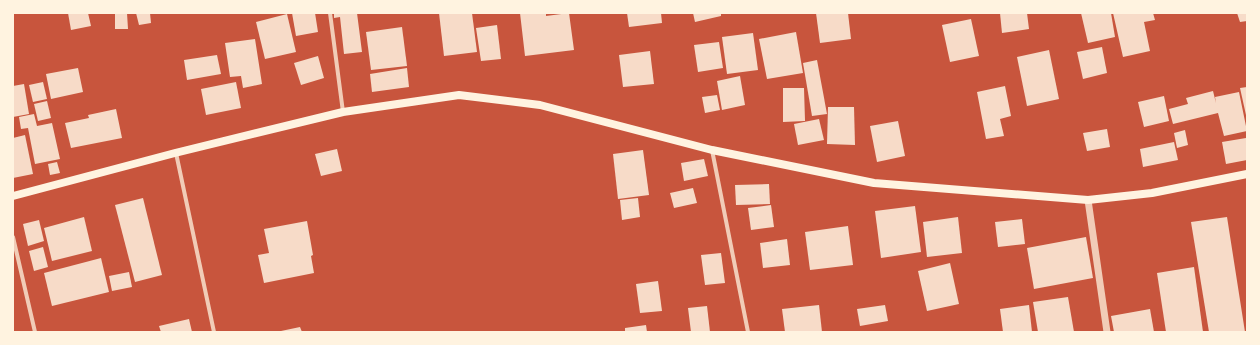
<svg xmlns="http://www.w3.org/2000/svg" width="1260" height="345" viewBox="0 0 1260 345" font-family="'Source Sans 3',sans-serif">
<style>
.building{fill:#f7dbc8}
.lines{fill:none;stroke-linecap:round;stroke-linejoin:round}
.minor{stroke:#f1ccb7;stroke-width:4}
.tertiary{stroke:#f1ccb7;stroke-width:7}
.secondary{stroke:#fff3e0;stroke-width:8}
</style>
<rect width="100%" height="100%" fill="#c8553d"/>
<g class="building">
<path d="M68,13H88L91,26L71,30Z"/>
<path d="M115,13H127L128,29H115Z"/>
<path d="M136,13H150L151,23L139,25Z"/>
<path d="M292,13H315L318,32L296,36Z"/>
<path d="M334,13H357L362,52L344,54L340,17L334,18Z"/>
<path d="M439,13H472L477,52L444,56Z"/>
<path d="M520,13H546V16L569,13L574,50L525,56Z"/>
<path d="M627,13H661L662,23L629,27Z"/>
<path d="M693,13H721V16L695,22Z"/>
<path d="M816,13H848L851,39L820,43Z"/>
<path d="M1000,13H1027L1029,29L1002,33Z"/>
<path d="M1081,13H1111L1115,37L1088,43Z"/>
<path d="M1113,13H1153L1155,20L1144,22L1150,51L1123,57Z"/>
<path d="M1237,13H1247V21L1240,22Z"/>
<path d="M287,14L296,52L265,59L256,22Z"/>
<path d="M971,19L979,56L950,62L942,25Z"/>
<path d="M497,25L501,59L481,61L476,28Z"/>
<path d="M402,27L407,66L371,70L366,32Z"/>
<path d="M796,32L803,73L767,79L759,39Z"/>
<path d="M753,33L758,70L727,74L722,37Z"/>
<path d="M255,39L262,84L243,88L241,76L230,77L225,43Z"/>
<path d="M719,42L723,68L698,72L694,45Z"/>
<path d="M1102,47L1107,73L1083,79L1077,52Z"/>
<path d="M1049,50L1059,99L1027,106L1017,57Z"/>
<path d="M650,51L654,84L623,87L619,55Z"/>
<path d="M217,55L221,74L187,80L184,60Z"/>
<path d="M318,56L324,78L301,85L294,63Z"/>
<path d="M817,60L827,114L812,116L803,63Z"/>
<path d="M78,68L83,92L51,99L46,74Z"/>
<path d="M407,68L409,87L372,92L370,74Z"/>
<path d="M740,76L745,105L722,110L717,81Z"/>
<path d="M43,82L47,99L33,102L29,85Z"/>
<path d="M236,82L241,108L206,115L201,89Z"/>
<path d="M24,84L29,114L13,117V86Z"/>
<path d="M1005,86L1011,116L1000,119L1004,136L986,139L977,92Z"/>
<path d="M1247,87V115H1246L1240,88Z"/>
<path d="M783,88H804L805,121L783,122Z"/>
<path d="M1213,91L1216,103L1215,97L1239,92L1247,131L1224,136L1218,113L1173,124L1169,109L1188,104L1186,98Z"/>
<path d="M717,95L720,110L705,113L702,97Z"/>
<path d="M1164,96L1169,121L1144,127L1138,102Z"/>
<path d="M47,101L51,118L38,121L34,104Z"/>
<path d="M828,107H854L855,145L827,144Z"/>
<path d="M116,109L122,138L71,148L65,123L89,118L88,115Z"/>
<path d="M34,114L37,126L52,123L60,159L35,164L28,128L21,129L19,117Z"/>
<path d="M819,119L824,140L798,145L794,124Z"/>
<path d="M898,121L905,156L877,162L870,126Z"/>
<path d="M1107,129L1110,147L1087,151L1083,133Z"/>
<path d="M1185,130L1188,145L1177,148L1174,133Z"/>
<path d="M25,135L33,174L13,178V138Z"/>
<path d="M1246,138L1247,160L1226,164L1222,142Z"/>
<path d="M1174,142L1178,160L1143,167L1140,149Z"/>
<path d="M337,149L342,171L321,176L315,154Z"/>
<path d="M643,150L649,195L618,199L613,154Z"/>
<path d="M704,159L708,176L684,181L681,163Z"/>
<path d="M57,162L60,173L50,175L48,164Z"/>
<path d="M769,184L770,204L736,205L735,185Z"/>
<path d="M693,188L697,203L674,208L670,193Z"/>
<path d="M143,198L162,275L135,282L115,205Z"/>
<path d="M638,198L640,217L622,220L620,200Z"/>
<path d="M771,205L774,227L751,230L748,208Z"/>
<path d="M915,206L921,252L881,258L875,211Z"/>
<path d="M84,217L92,251L52,261L44,228Z"/>
<path d="M958,217L962,253L927,257L923,222Z"/>
<path d="M1227,217L1245,332H1209L1191,222Z"/>
<path d="M1022,219L1025,244L998,247L995,222Z"/>
<path d="M39,220L44,241L28,246L23,224Z"/>
<path d="M307,221L313,255L311,256L314,273L264,283L258,255L269,253L264,229Z"/>
<path d="M848,226L853,265L810,270L805,232Z"/>
<path d="M1086,237L1093,278L1034,289L1027,248Z"/>
<path d="M787,239L790,265L763,268L760,243Z"/>
<path d="M43,247L48,267L34,271L29,251Z"/>
<path d="M721,253L725,283L705,285L701,255Z"/>
<path d="M101,258L109,292L52,306L44,273Z"/>
<path d="M950,263L959,304L927,311L918,271Z"/>
<path d="M1194,267L1203,332H1166L1157,273Z"/>
<path d="M129,272L132,287L112,291L109,276Z"/>
<path d="M658,281L662,311L640,313L636,284Z"/>
<path d="M1068,297L1074,332H1038L1033,302Z"/>
<path d="M819,305L822,332H785L782,309Z"/>
<path d="M885,305L888,321L860,326L857,309Z"/>
<path d="M1029,305L1032,332H1003L1000,309Z"/>
<path d="M707,306L710,332H691L688,308Z"/>
<path d="M1150,309L1154,332H1114L1111,316Z"/>
<path d="M189,319L192,332H161L159,326Z"/>
<path d="M646,325L647,332H625V328Z"/>
<path d="M300,327L302,332H281V331Z"/>
</g>
<g class="lines">
<g class="minor">
<path d="M330,13L343,112"/>
<path d="M712,150L748,332"/>
<path d="M176,153L214,332"/>
<path d="M13,237L35,332"/>
</g>
<path class="tertiary" d="M1088,200L1107,332"/>
<path class="secondary" d="M13,196L175,153L343,112L459,95L540,105L712,150L874,183L1088,200L1152,193L1247,174"/>
</g>
<rect width="1260" height="345" fill="none" stroke="#fff3e0" stroke-width="28"/>
</svg>
